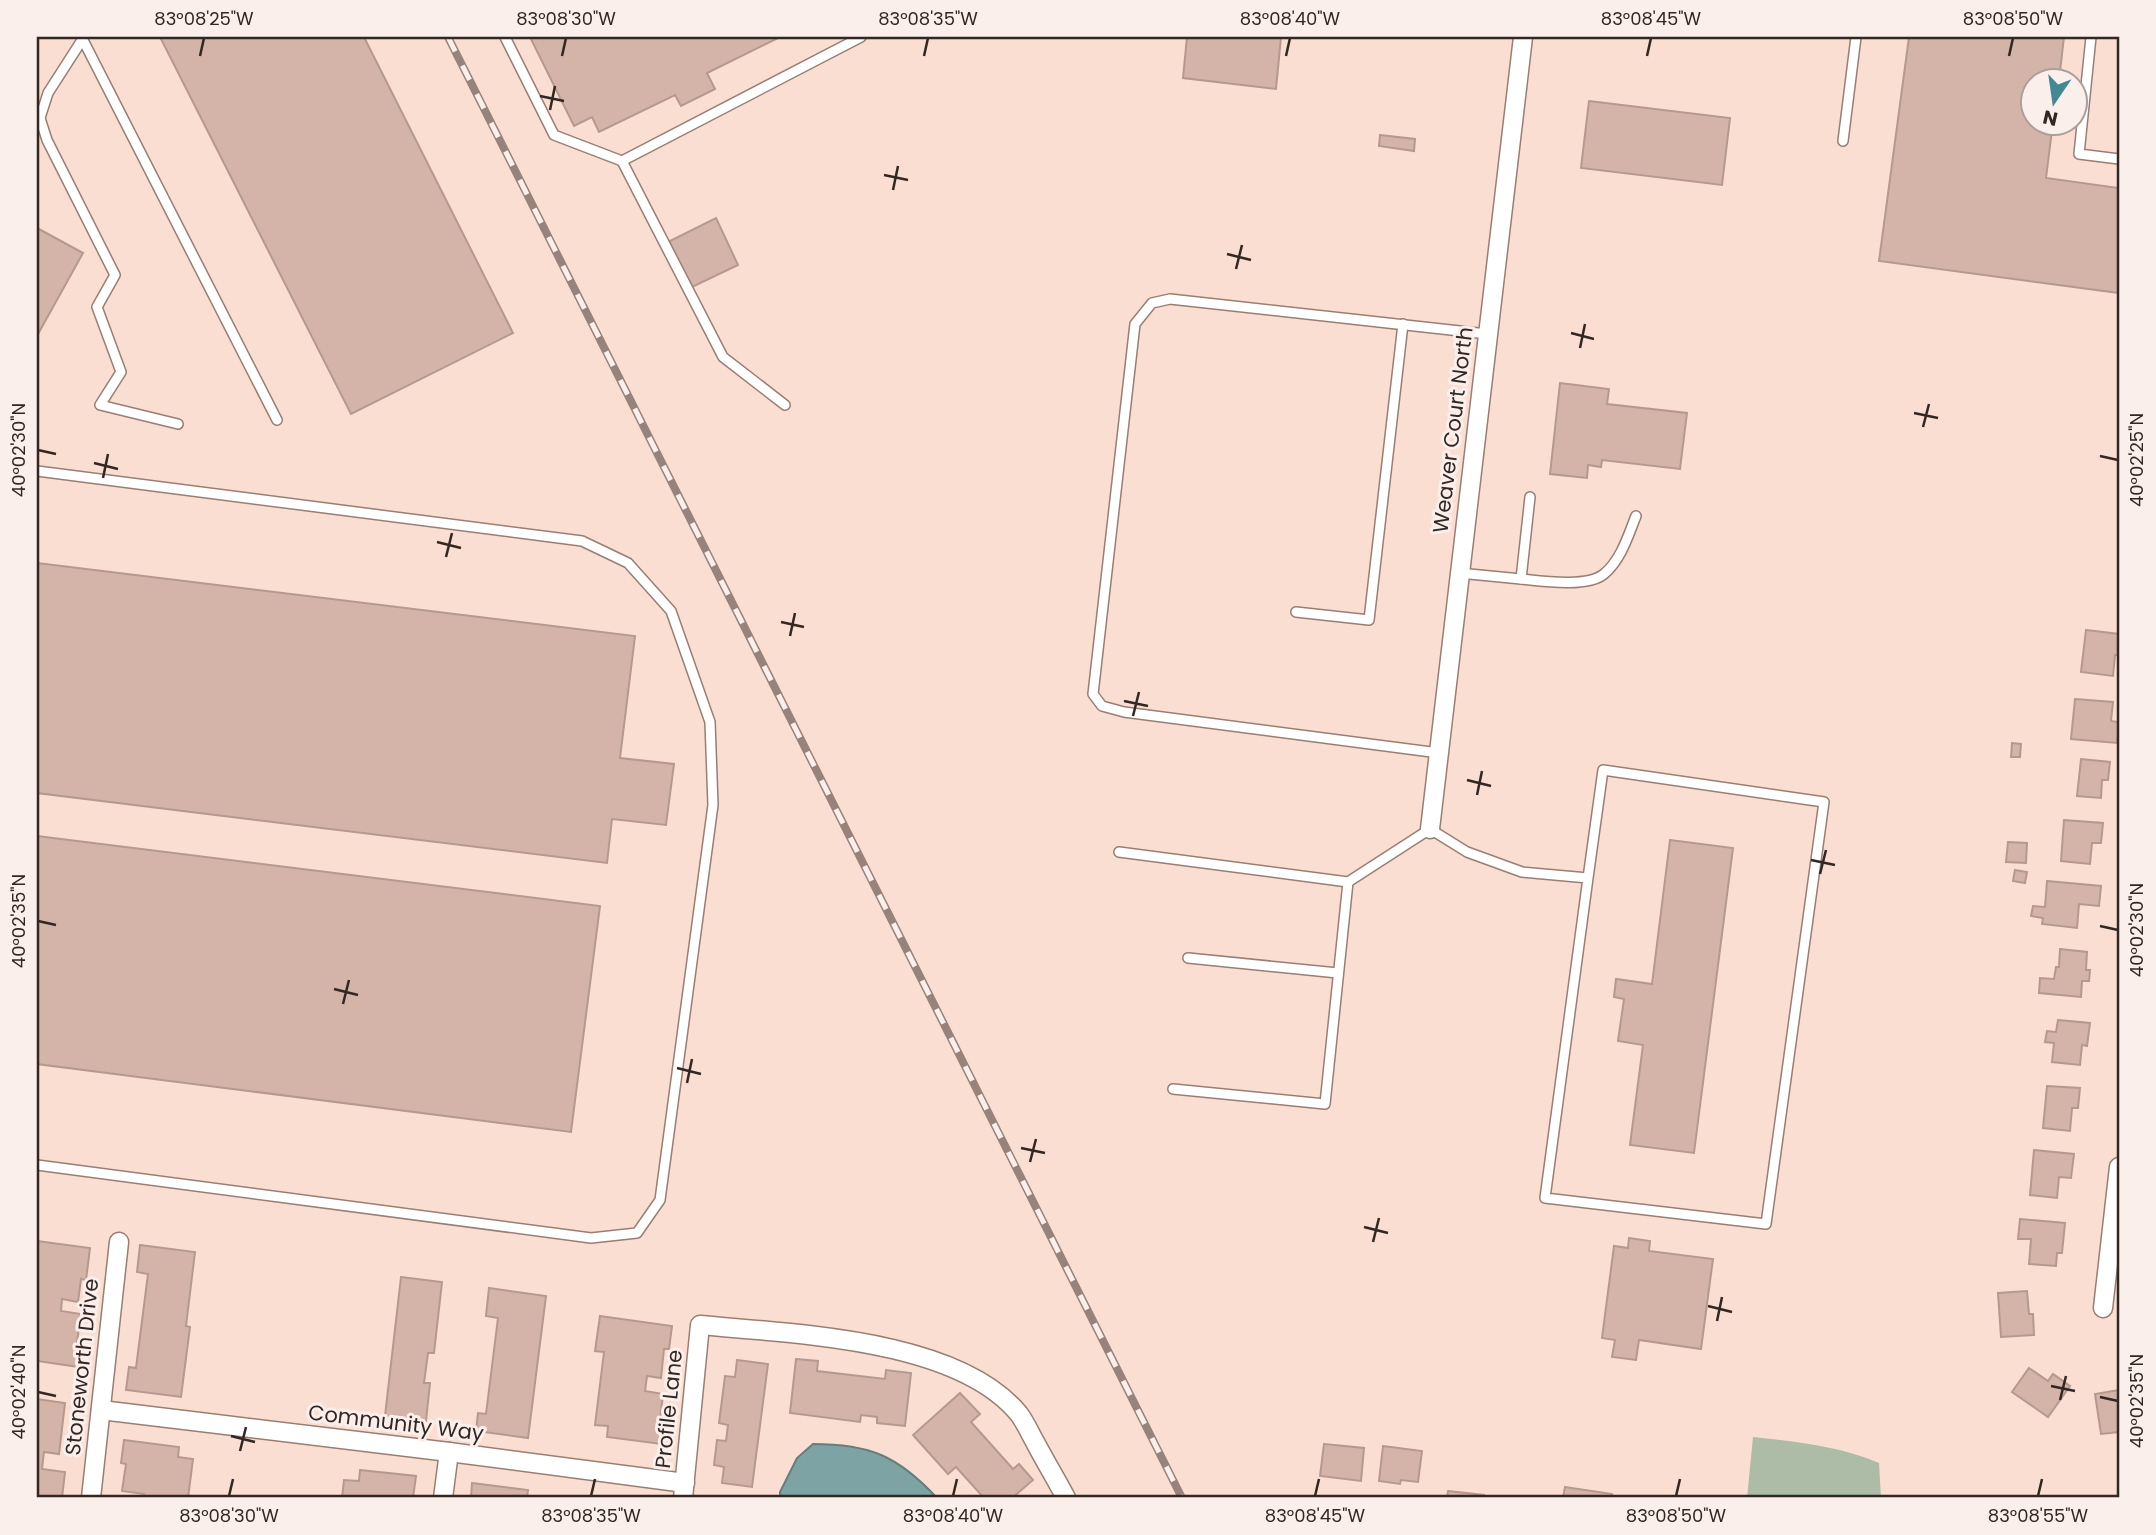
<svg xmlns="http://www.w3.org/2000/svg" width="2156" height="1535" viewBox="0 0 2156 1535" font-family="Poppins,sans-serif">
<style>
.green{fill:#adbca7}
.water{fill:#7ea3a4;stroke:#677e7d;stroke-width:2}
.building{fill:#d4b4a9;stroke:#b5998f;stroke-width:2}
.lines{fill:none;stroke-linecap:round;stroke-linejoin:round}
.service-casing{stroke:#987e73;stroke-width:12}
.minor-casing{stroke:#987e73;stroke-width:21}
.service{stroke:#fff;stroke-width:9}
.minor{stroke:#fff;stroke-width:18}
.rail-casing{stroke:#97837b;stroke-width:8}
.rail{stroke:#fbefeb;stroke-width:5;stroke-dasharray:16;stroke-linecap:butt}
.ticks{fill:none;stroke:#322723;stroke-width:2.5}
.labels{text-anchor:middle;stroke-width:6;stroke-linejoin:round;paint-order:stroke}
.street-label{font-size:21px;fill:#322723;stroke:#fbefeb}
.neatline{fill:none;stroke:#322723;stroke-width:2.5}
.ticks-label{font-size:18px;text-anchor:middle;fill:#322723}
</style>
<rect width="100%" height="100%" fill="#fbded2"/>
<path class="green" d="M1753,1437C1797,1442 1838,1446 1879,1463L1881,1498H1747Z"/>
<path class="water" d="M813,1444C870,1444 898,1456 937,1498H780V1492L797,1458Z"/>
<g class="building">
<path d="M160,37H364L513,333L351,414Z"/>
<path d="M530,37H780L707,73L715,89L681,106L675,95L599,132L592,117L574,126Z"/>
<path d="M1187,37H1281L1276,89L1183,78Z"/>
<path d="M1909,37H2064L2059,80H2034V122H2053L2046,178L2119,188V293L1879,261Z"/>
<path d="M1589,101L1730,118L1722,185L1581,168Z"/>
<path d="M1380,135L1415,139L1414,151L1379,146Z"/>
<path d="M716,218L738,265L690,288L668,242Z"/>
<path d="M37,228L83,253L37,336Z"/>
<path d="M1560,383L1609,389L1607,404L1687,413L1680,469L1602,460L1601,467L1588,465L1587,478L1550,474Z"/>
<path d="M37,563L635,636L620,758L674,764L666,825L612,819L607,863L37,793Z"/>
<path d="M2086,630L2119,634V655H2115L2113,676L2081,672Z"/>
<path d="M2075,699L2113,702L2111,721L2119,722L2117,743L2071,739Z"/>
<path d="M2012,743L2021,744L2020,757H2011Z"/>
<path d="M2081,759L2110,762L2108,780H2102L2101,798L2077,796Z"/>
<path d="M2064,820L2103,823L2101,843H2092L2090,864L2061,861Z"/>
<path d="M37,836L600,906L571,1132L37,1064Z"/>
<path d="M1670,840L1733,848L1694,1153L1630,1145L1643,1045L1618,1041L1624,999L1614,997L1616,979L1652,984Z"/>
<path d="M2008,842L2027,843L2026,863L2006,862Z"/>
<path d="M2015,870L2027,872L2025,883L2013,881Z"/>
<path d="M2047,881L2101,886L2099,906L2079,904L2077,928L2042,924L2043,918L2031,916L2033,906L2045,907Z"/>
<path d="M2060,949L2087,952L2086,970H2090L2089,981H2082L2081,997L2039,993L2040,978L2054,979L2056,967H2059Z"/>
<path d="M2058,1020L2090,1023L2087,1046L2082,1045L2080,1065L2052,1062L2054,1043L2045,1042L2047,1031L2056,1032Z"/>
<path d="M2047,1086L2080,1088L2078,1108H2072L2070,1131L2043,1128Z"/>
<path d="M2034,1150L2074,1154L2071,1178L2059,1177L2057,1198L2030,1195Z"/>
<path d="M2020,1219L2065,1223L2062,1253H2057L2056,1266L2029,1264L2031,1239H2018Z"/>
<path d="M1629,1238L1650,1241L1649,1251L1713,1259L1701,1349L1639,1340L1636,1360L1612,1357L1615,1340L1602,1338L1614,1246L1628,1248Z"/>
<path d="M37,1241L90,1248L86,1280L81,1279L78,1302L62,1299L61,1311L81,1314L77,1342L83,1343L79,1367L37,1361Z"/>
<path d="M140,1245L195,1252L186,1326L190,1327L181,1397L126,1390L129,1367L136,1368L148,1274L137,1272Z"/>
<path d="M401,1277L442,1282L434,1353H428L424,1383H430L426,1421L385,1416Z"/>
<path d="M489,1288L546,1296L528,1438L476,1431L478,1413L486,1414L498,1318L486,1316Z"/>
<path d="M2027,1291L2029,1314H2033L2034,1335L2001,1337L1998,1293Z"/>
<path d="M600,1316L672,1326L669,1349H664L661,1378L647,1376L645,1391L663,1394L660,1420H665L661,1444L607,1437L608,1426L595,1425L604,1352L595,1351Z"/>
<path d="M796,1359L818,1361L817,1371L885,1379L886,1370L911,1373L905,1426L877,1423V1417L861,1415L860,1422L790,1413Z"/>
<path d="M737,1360L768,1364L752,1487L722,1483L724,1467L714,1465L717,1440L726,1441L728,1425L719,1423L725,1376L735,1377Z"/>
<path d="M2029,1368L2048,1381L2053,1374L2070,1386L2048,1417L2012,1392Z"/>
<path d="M2119,1390V1432L2101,1434L2095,1394Z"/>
<path d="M960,1393L980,1414L971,1422L1013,1469L1019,1464L1033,1480L1012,1498H984L956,1467L948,1474L913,1435Z"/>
<path d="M37,1399L65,1403L59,1454L44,1452L42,1469L65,1472L62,1498H37Z"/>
<path d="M124,1440L179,1447L178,1457L193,1459L188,1498H144V1494L122,1491L126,1464L121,1463Z"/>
<path d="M1324,1444L1364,1448L1361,1481L1320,1476Z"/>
<path d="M1383,1446L1422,1451L1418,1482L1401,1480L1400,1484L1379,1481Z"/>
<path d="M360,1470L416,1476L413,1498L399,1496L398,1498H342L344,1480L359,1481Z"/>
<path d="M472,1483L528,1490L527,1498H471Z"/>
<path d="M1565,1487L1612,1494L1611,1498H1563Z"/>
<path d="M1448,1491L1484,1495V1498H1447Z"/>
</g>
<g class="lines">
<defs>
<g id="service">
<path d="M505,37L554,135L622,161"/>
<path d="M2091,37L2079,154L2119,159"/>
<path d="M82,38L277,420"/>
<path d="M82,40L48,93L40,118L47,140L115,275L97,307L121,372L100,405L178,424"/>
<path d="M1843,141L1856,37"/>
<path d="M785,405L723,357L622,161L861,37"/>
<path d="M37,471L582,541L628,563L671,611L710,722L713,805L660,1200L637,1233L591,1238L37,1165"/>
<path d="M1459,573L1521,579L1530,497"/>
<path d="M1521,579C1541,581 1587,588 1604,574C1621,560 1628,536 1636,516"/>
<path d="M1296,612L1369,620L1403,324"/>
<path d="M1439,753L1124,712L1102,706L1093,694L1135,324L1152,303L1170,299L1487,334"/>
<path d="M1119,852L1348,882L1430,829L1467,852L1522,872L1588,878L1545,1198L1766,1224L1824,802L1603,770L1588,878"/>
<path d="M1188,958L1338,973"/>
<path d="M1173,1089L1325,1104L1348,882"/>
</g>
<g id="minor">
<path d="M1430,829L1523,37"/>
<path d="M2103,1308L2119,1167"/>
<path d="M101,1410L449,1452L685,1483"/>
<path d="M91,1498L119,1242"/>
<path d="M443,1498L449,1452"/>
<path d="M683,1498L700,1325C792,1334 957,1338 1019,1414C1025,1422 1030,1433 1035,1442C1045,1461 1056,1479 1066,1498"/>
</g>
</defs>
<use href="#service" class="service-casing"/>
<use href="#minor" class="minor-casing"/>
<use href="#service" class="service"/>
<use href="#minor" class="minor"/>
<defs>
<path id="rail" d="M448,37L1182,1498"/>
</defs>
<use href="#rail" class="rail-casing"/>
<use href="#rail" class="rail"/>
</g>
<path class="ticks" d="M200,56L204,38M562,56L566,38M924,56L928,38M1286,56L1290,38M1647,56L1651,38M2009,56L2013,38M540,96L564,101M550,110L555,86M884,175L908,180M893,190L898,166M1227,254L1251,260M1236,269L1242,245M1571,333L1594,339M1580,348L1585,324M1914,413L1938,418M1923,427L1929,404M38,450L56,454M2100,456L2118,460M94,463L118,469M103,478L108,454M437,542L461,548M446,557L452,533M781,622L804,627M790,636L795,613M1124,701L1148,706M1133,716L1139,692M1467,780L1491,786M1477,795L1482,771M1811,860L1835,865M1820,874L1826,850M38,921L56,925M2100,926L2118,930M334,989L358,995M343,1004L349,980M677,1068L701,1074M687,1083L692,1059M1021,1148L1045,1153M1030,1162L1036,1139M1364,1227L1388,1233M1373,1242L1379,1218M1708,1306L1732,1312M1717,1321L1722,1297M2051,1386L2075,1391M38,1392L56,1396M2100,1397L2118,1401M2060,1400L2066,1376M231,1436L255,1442M240,1451L246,1427M229,1496L233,1479M591,1496L595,1479M953,1496L957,1479M1315,1496L1319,1479M1676,1496L1680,1479M2038,1496L2042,1479"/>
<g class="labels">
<g class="street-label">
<text transform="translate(1453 430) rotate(-83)" y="7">Weaver Court North</text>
<text transform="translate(82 1367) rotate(-84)" y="7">Stoneworth Drive</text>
<text transform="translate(669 1409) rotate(-84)" y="7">Profile Lane</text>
<text transform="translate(396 1423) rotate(7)" y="7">Community Way</text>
</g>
</g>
<rect width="2156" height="1535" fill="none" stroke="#fbefeb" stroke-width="77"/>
<g transform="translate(2054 102) rotate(193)"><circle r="33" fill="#fbefeb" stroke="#ab9f9b" stroke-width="2"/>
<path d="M0-5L12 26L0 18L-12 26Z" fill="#438994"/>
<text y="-10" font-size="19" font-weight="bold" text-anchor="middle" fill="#322723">N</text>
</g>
<rect x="38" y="38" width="2080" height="1458" class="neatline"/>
<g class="ticks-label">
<text x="204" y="25">83°08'25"W</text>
<text x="566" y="25">83°08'30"W</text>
<text x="928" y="25">83°08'35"W</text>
<text x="1290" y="25">83°08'40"W</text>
<text x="1651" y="25">83°08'45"W</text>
<text x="2013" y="25">83°08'50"W</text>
<text transform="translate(19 450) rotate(-90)" y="6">40°02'30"N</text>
<text transform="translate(2137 460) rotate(-90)" y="6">40°02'25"N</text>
<text transform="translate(19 921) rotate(-90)" y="6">40°02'35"N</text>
<text transform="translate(2137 930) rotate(-90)" y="6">40°02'30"N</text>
<text transform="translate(19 1392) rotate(-90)" y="6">40°02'40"N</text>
<text transform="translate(2137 1401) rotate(-90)" y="6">40°02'35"N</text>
<text x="229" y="1522">83°08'30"W</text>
<text x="591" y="1522">83°08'35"W</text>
<text x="953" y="1522">83°08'40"W</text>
<text x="1315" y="1522">83°08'45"W</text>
<text x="1676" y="1522">83°08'50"W</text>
<text x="2038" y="1522">83°08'55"W</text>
</g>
</svg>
